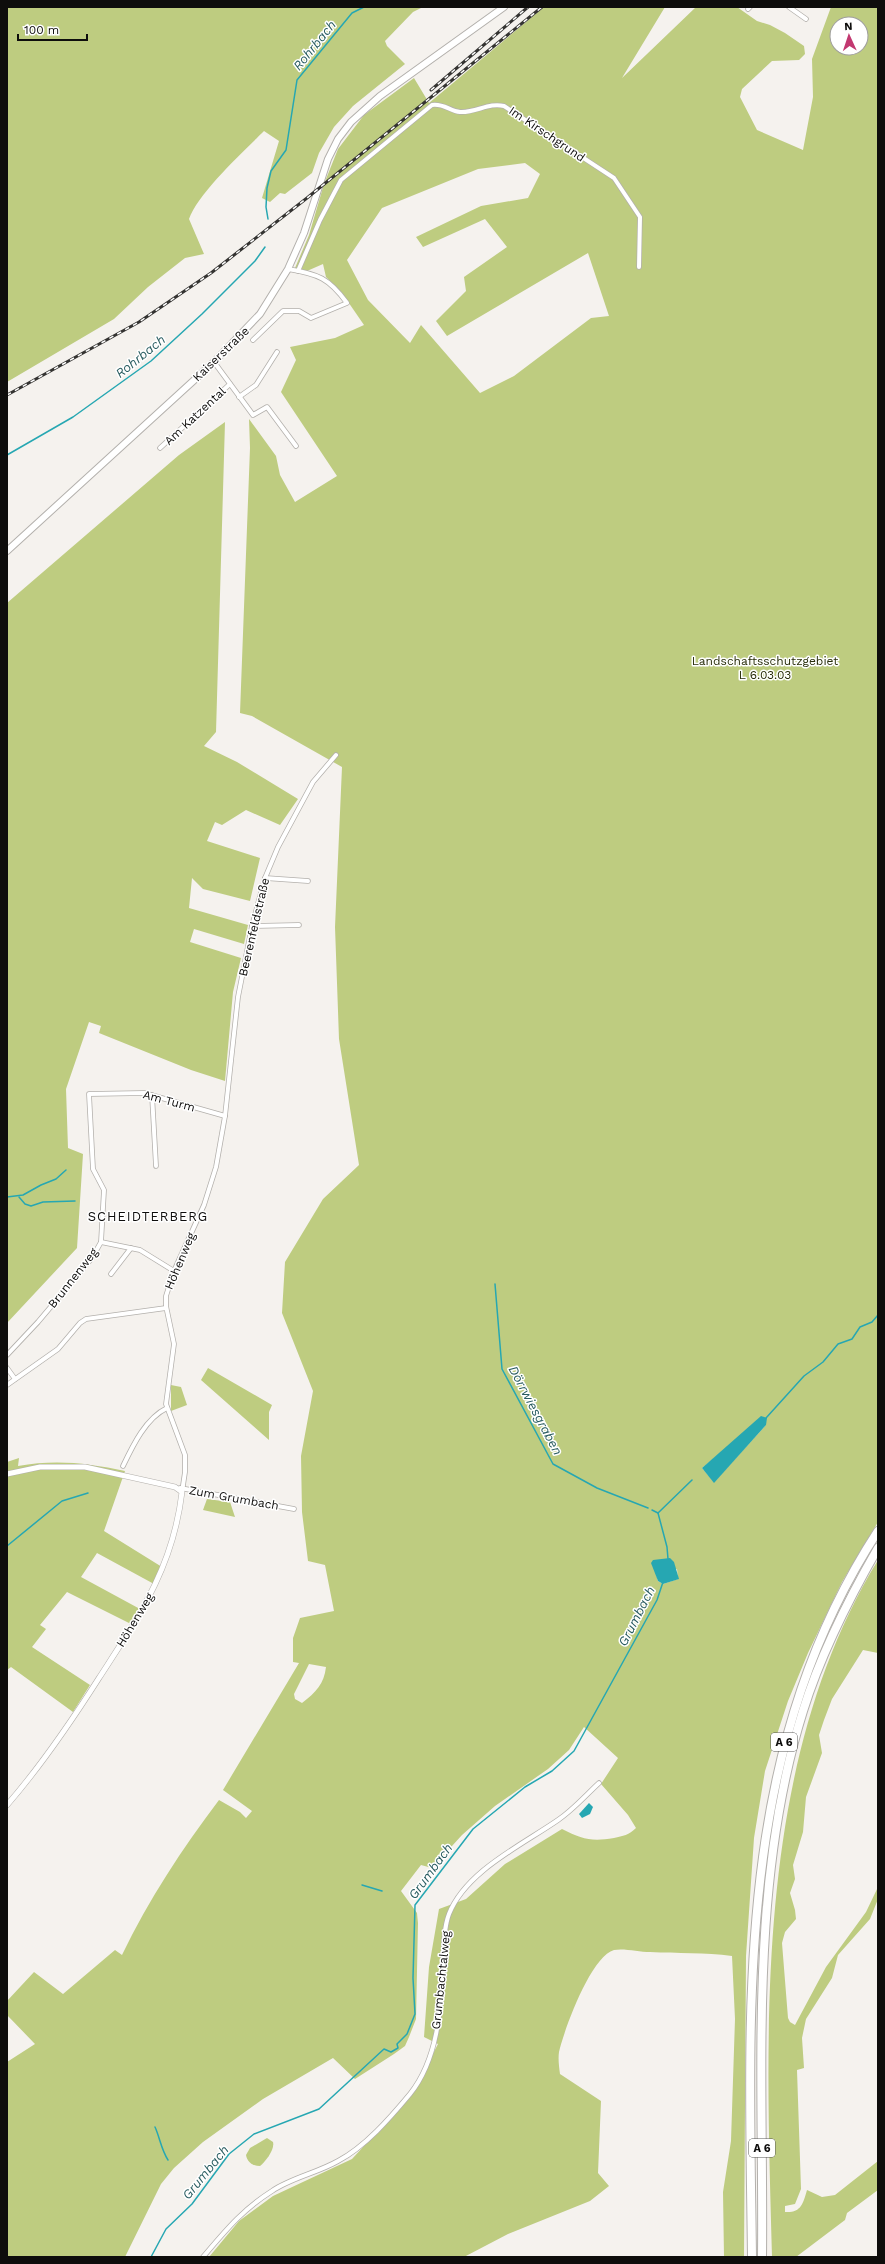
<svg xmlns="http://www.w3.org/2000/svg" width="885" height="2264" viewBox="0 0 885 2264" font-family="'Work Sans',sans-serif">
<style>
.green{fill:#becc80;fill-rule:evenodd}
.water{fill:#26a7b2}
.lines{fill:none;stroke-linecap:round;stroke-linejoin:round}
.stream{stroke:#26a7b2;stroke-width:1.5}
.minor-casing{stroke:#b3b0ac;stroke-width:5.5}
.tertiary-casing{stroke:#b3b0ac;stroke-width:6}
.secondary-casing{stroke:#b3b0ac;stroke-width:8}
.motorway-casing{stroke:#b3b0ac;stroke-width:10}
.minor{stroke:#fff;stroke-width:4}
.tertiary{stroke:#fff;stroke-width:5}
.secondary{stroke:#fff;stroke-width:6}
.motorway{stroke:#fff;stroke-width:8}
.rail-casing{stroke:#343331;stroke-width:3}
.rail{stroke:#fff;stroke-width:1.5;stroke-dasharray:4.5;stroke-linecap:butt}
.labels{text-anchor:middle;stroke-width:3;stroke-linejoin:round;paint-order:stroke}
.shield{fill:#fff;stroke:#565655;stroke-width:1}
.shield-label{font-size:11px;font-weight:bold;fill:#0e0d0c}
.street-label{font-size:12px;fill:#0e0d0c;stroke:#fff}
.park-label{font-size:12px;fill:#282d09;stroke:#fff}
.water-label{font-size:13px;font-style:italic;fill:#295c60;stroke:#fff}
.neighbourhood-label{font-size:13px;letter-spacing:1px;fill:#0e0d0c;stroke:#fff}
</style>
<rect width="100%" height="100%" fill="#f5f2ee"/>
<g class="green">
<path d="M7,7H423L413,12L385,41L387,46L405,64L353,106L334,127L319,153L312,173L285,194L280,193L270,202L262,198L279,141L264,131C244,151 198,193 189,219L204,254L185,258L148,287L114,319L7,382Z"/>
<path d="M544,7H665L622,78L696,7H737L757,21L770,25L785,33L804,46L805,54L799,60L772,61L742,89L740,97L757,130L803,150L813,97L812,59L831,7H878V1522L842,1582L808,1653L788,1701L765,1771L754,1838L746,1956L744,2257H724L723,2192L731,2141L735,2019L732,1956C705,1952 678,1954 650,1952C639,1952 624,1948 614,1950C591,1956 564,2030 559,2052C558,2059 559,2066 560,2074L601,2101L598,2173L609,2186L590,2201L508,2234L464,2257H209L239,2221L273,2196L352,2159L412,2094L438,2044L424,2037L429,1967L439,1909L466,1899L505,1864L562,1829C582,1839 591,1842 614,1838C623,1836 629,1835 636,1828L628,1815L601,1784L618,1758L584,1727L569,1750L548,1769L495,1806L462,1835L432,1868L421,1865L401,1891L417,1913L418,1923L416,2019L409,2037L405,2046L394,2054L355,2079L333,2058L263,2099L203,2142L174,2168L161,2184L125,2257H7V2062L35,2044L7,2015V2001L34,1972L63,1994L115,1950L122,1955C149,1899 182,1849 219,1800L240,1812L246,1818L252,1811L223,1790L299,1663L293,1662V1638L300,1618L334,1611L325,1565L308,1561L302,1512L301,1456L313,1391L282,1313L285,1262L323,1199L359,1165L339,1039L335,927L342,767L252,716L240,713L250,448L249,419L276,456L280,475L295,502L337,476L281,392L296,360L290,347L335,338L364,325L342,293L326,277L323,264L307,271L295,268L309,235L324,184L338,149L364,115L414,78L429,103ZM837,24H861V48H837ZM525,163L540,174L528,198L481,206L416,237L423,247L485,219L507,247L464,277L466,291L436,321L447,336L588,253L609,316L591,318L514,376L480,393L421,325L410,343L368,300L347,260L382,208L478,169ZM766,1425L714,1482L702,1468L730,1445ZM677,1569L678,1579L663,1584L658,1581L656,1574ZM309,1664L326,1667C324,1684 316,1692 302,1703L295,1699L294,1694Z"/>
<path d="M225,422L216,732L204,746L237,762L298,799L280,825L246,810L222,825L215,822L207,841L260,858L250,901L203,889L192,878L189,908L248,925L244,944L194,929L190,942L241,958L233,992L225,1081L191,1070L99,1033L101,1026L89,1022L66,1089L68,1148L83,1154L77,1248L7,1323V603L179,455Z"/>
<path d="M208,1368L272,1405L269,1412V1440L201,1380Z"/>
<path d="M171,1385L181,1387L187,1405L171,1411Z"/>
<path d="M19,1458L18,1466C55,1459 89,1463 125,1471L104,1531L162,1567L154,1584L97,1553L81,1577L140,1609L131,1624L67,1592L40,1625L46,1629L32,1647L90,1685L73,1712L11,1667L7,1670V1462Z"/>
<path d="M207,1499L230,1502L235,1517L203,1510Z"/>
<path d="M878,1560V1708V1653L863,1650L832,1699L824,1720L819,1735L822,1753L806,1797L803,1832L793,1865L795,1879L790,1893L795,1910L796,1919L785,1932L782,1943L788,2018L790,2022L795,2025L826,1967L866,1912L878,1887V1899L870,1919L838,1955L832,1978L806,2019L802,2038L804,2068L797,2070L801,2189L795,2204L785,2206V2212C801,2213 803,2204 807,2190L822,2197L835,2195L878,2161V2190L847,2213L845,2220L796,2257H772C766,2027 753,1765 878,1560Z"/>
<path d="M267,2138L273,2142C275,2149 266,2161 260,2166C253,2166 247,2162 246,2155L250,2148Z"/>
</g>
<g class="water">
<path d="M761,1416L767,1418L766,1425L714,1483L702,1468Z"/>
<path d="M670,1558L674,1562L679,1579L663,1584L658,1581L651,1563L653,1560Z"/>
<path d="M589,1803L593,1807L590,1814L582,1818L579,1814Z"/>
</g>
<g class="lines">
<g class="stream">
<path d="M268,219L266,207L267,188L271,171L286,150L297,80L352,13L364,7"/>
<path d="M7,455L73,417L151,361L202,314L255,261L265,247"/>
<path d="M7,1197L23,1195L41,1185L56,1179L66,1170"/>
<path d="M19,1197L25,1204L31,1206L43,1202L75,1201"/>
<path d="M495,1284L502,1369L553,1464L597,1488L648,1508"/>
<path d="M766,1418L804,1376L823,1362L838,1344L852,1339L860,1327L872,1322L878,1315"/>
<path d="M652,1510L658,1513"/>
<path d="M7,1546L62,1501L88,1493"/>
<path d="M668,1559L667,1547L658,1513L692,1480"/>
<path d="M362,1885L382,1891"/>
<path d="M155,2127C160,2138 161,2149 168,2160"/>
<path d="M151,2257L166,2229L192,2204L229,2154L254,2134L319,2109L384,2049L391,2052L398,2048L397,2044L407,2034L415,2014L413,1978L415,1905L473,1829L525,1787L552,1771L574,1751L657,1600L663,1582"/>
</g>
<defs>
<g id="minor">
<path d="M789,7L806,19"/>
<path d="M748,9L750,7"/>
<path d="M298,271L320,220L341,180L432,105C443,103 450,111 460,112C476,113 489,102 504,106L614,178L640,217L639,267"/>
<path d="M253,340L283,311H299L311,318L347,303C329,278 318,274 288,269"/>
<path d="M214,362L253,415L267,407L296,446"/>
<path d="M239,397L256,385L277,352"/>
<path d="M160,448L230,384"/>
<path d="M265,878L308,881"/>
<path d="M252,926L299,925"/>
<path d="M152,1095L156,1166"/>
<path d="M101,1242L140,1250L174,1271"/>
<path d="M111,1274L131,1248"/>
<path d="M7,1355L38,1322L92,1258L101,1242L104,1190L93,1169L89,1094L144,1093L225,1116"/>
<path d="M7,1368L15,1379"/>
<path d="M7,1385L58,1349L80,1323L86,1319L166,1308"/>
<path d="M123,1466C133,1445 146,1418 167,1408"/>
<path d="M180,1488L294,1509"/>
<path d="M182,1492L185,1472V1455L166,1404L174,1344L166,1306V1296L174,1271L204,1205L216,1167L225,1116L238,997L252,926L265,878L278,847L313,782L336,755"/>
<path d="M203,2257C226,2230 242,2210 272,2191C291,2178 317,2173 338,2161C365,2147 390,2118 410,2094C438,2059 441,2009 443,1966C444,1949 443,1930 449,1914C466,1871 522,1845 558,1820C573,1810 586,1795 599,1783"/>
</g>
<path id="tertiary" d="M7,1474L40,1467H85L175,1487L182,1492C173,1568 139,1616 99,1678C71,1722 41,1766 7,1805"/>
<path id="secondary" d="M7,551L214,362L260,314L288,269L304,233L328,159L338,139L351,122L380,96L504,7"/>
<g id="motorway">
<path d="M752,2257C749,2005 734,1752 878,1531"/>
<path d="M762,2257C764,2076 748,1886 803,1711C821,1653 848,1600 878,1548"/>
</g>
</defs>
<use href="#minor" class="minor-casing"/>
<use href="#tertiary" class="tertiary-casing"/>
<use href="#secondary" class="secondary-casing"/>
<use href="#motorway" class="motorway-casing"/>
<use href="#minor" class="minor"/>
<use href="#tertiary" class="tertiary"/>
<use href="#secondary" class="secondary"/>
<use href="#motorway" class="motorway"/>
<defs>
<g id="rail">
<path d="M431,90L528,7"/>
<path d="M7,395L139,322L211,273L307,198L542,7"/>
</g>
</defs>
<use href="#rail" class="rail-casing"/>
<use href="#rail" class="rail"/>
</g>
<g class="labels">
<g class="shield">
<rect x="771" y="1733" width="26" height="18" rx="3"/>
<rect x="749" y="2139" width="26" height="18" rx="3"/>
</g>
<g class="shield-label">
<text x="784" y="1746">A 6</text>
<text x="762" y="2152">A 6</text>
</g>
<g class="street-label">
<text transform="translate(547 134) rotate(34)" y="4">Im Kirschgrund</text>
<text transform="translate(221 354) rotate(-44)" y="4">Kaiserstraße</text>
<text transform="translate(195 416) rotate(-43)" y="4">Am Katzental</text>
<text transform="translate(254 927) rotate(-77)" y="4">Beerenfeldstraße</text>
<text transform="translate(169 1101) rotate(15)" y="4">Am Turm</text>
<text transform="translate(180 1261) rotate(-67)" y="4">Höhenweg</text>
<text transform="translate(73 1278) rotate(-52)" y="4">Brunnenweg</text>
<text transform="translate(234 1498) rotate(10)" y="4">Zum Grumbach</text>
<text transform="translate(135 1620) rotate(-59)" y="4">Höhenweg</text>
<text transform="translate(441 1980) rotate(-84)" y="4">Grumbachtalweg</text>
</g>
<g class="park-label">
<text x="765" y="665">Landschaftsschutzgebiet<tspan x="765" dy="14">L 6.03.03</tspan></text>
</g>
<g class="water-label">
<text transform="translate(314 45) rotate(-51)" y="5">Rohrbach</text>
<text transform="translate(140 356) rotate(-39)" y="5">Rohrbach</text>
<text transform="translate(536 1410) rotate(62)" y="5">Dörrwiesgraben</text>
<text transform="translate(636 1616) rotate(-63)" y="5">Grumbach</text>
<text transform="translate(430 1871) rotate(-54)" y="5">Grumbach</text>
<text transform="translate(205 2172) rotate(-51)" y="5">Grumbach</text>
</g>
<g class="neighbourhood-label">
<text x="148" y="1221">SCHEIDTERBERG</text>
</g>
</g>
<rect width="885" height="2264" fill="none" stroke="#0e0d0c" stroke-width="16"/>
<g transform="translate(849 36) rotate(357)"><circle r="19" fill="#ffffff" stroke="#9f9e9e"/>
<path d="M0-3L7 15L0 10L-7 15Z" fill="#c23870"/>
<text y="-6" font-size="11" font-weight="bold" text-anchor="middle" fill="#0e0d0c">N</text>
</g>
<path d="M18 34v6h69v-6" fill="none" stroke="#0e0d0c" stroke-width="2"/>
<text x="24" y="34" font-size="12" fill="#0e0d0c" stroke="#ffffff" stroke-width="3" paint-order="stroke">100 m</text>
</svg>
